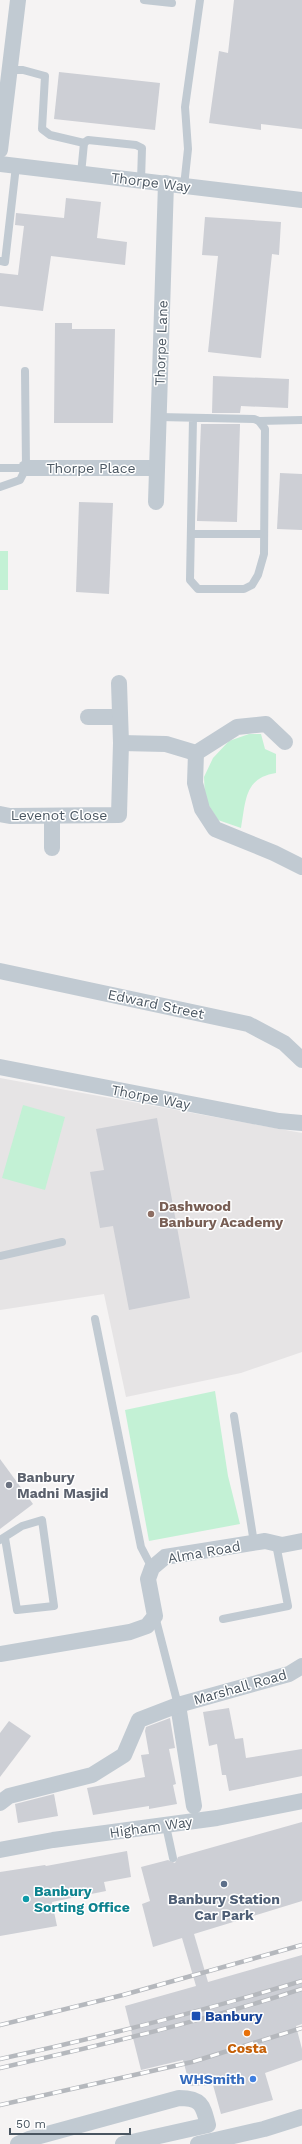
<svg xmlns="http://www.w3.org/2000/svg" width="302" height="2144" viewBox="0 0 302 2144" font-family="'Work Sans',sans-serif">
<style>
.education{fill:#e6e4e5}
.green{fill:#c3f1d5}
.building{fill:#cdcfd5}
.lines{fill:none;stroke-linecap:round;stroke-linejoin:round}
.lane{stroke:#c1cad2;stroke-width:8}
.street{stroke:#c1cad2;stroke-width:16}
.rail-casing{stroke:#b5b8bd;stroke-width:4.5}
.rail{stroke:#fff;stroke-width:3;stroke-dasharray:9;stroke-linecap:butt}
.education-dot{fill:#8d6e63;stroke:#fff;stroke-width:1.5}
.worship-dot{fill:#6b7280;stroke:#fff;stroke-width:1.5}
.service-dot{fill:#5c6f8a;stroke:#fff;stroke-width:1.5}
.culture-dot{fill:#0f9aa8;stroke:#fff;stroke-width:1.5}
.transit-dot{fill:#1a4fb4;stroke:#fff;stroke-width:1.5}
.food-dot{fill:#e8710a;stroke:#fff;stroke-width:1.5}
.shop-dot{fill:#3f7fe0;stroke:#fff;stroke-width:1.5}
.labels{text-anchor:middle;stroke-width:3;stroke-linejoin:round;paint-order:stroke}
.street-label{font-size:14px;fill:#4a5661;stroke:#fff}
.education-label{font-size:14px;font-weight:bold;fill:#785e54;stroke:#fff;text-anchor:start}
.worship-label{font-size:14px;font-weight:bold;fill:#5b616d;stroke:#fff;text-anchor:start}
.culture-label{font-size:14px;font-weight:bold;fill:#0d838f;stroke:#fff;text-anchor:start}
.service-label{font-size:14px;font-weight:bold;fill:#4e5e75;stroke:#fff}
.transit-label{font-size:14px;font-weight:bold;fill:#164399;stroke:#fff;text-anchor:start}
.food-label{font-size:14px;font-weight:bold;fill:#c56008;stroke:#fff}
.shop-label{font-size:14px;font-weight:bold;fill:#366cbe;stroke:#fff;text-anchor:end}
</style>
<rect width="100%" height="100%" fill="#f5f3f3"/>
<path class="education" d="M0,1078L302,1133V1352L241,1373L126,1397L104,1294L0,1310Z"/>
<g class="green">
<rect x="0" y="551" width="8" height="39"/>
<path d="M249,734H261L265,749L276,754V773C244,778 246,801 241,828L218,820L205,799L204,777L213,758L229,741Z"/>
<path d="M23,1105L65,1117L45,1190L2,1178Z"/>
<path d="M215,1391L228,1476L240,1524L149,1541L125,1410Z"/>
</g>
<g class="building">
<path d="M234,0H302V129L261,124V130L209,123L219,51L228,53Z"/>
<path d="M59,72L160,83L155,130L54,119Z"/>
<path d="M66,198L101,202L97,238L127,242L125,265L51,256L43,311L0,306V273L18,275L24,226L15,225L16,213L64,218Z"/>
<path d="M205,217L281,222L279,255L272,254L261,358L208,352L218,256L202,255Z"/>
<path d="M55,323H72V329H115L113,423H54Z"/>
<path d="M213,376L289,379L288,408L241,406L240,413H212Z"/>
<path d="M201,424H240L237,522L197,521Z"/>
<path d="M280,473L302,474V530L277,529Z"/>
<path d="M79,502L113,503L109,594L76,592Z"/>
<path d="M157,1118L190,1298L129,1310L113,1226L100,1228L90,1172L104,1170L96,1129Z"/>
<path d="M0,1459L33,1504L0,1529Z"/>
<path d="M229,1708L235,1739L243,1738L246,1758L302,1749V1776L229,1791L226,1775H222L217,1744L209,1746L203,1712Z"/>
<path d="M170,1718L175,1748L169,1749L176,1784L173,1785L177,1804L149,1809V1806L93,1815L87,1788L145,1777L141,1755L149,1754L145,1731L146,1727Z"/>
<path d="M9,1721L31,1736L0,1777V1733Z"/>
<path d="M54,1794L58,1816L18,1823L15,1804Z"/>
<path d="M302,1822V1901L194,1934L208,1982L302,1955V2024L296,2026L302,2049V2060L265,2073L273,2100L221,2114L213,2085L190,2086L183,2060L141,2070L125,2006L196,1986L182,1938L153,1947L142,1904L150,1901L141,1867L168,1860L175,1863L178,1857Z"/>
<path d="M127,1851L131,1877L104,1882L106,1891L52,1902L57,1926L0,1936V1872L45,1865L46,1866Z"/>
</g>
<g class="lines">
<g class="lane">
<path d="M144,0L172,3"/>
<path d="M9,70H23L45,76L42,129L50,135L84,143"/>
<path d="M81,174L84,143L88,140L136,145L142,148L141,181"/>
<path d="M184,186L188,149L185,107L200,0"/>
<path d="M0,261L5,262L16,166"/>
<path d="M159,417L254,419L259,421L265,429L264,554L258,575L252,585L244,589H198L190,580L193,418"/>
<path d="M259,421L302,420"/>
<path d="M0,468H26"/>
<path d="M0,487L20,480L26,468L25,371"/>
<path d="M191,534H264"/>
<path d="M0,1256L62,1242"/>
<path d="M95,1319L141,1547L152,1568"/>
<path d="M234,1416L254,1543"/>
<path d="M0,1540L22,1526L42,1520L54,1606L17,1610L5,1538"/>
<path d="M155,1616L178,1705"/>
<path d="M223,1619L288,1606L276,1544"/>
<path d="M166,1826L173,1858"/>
</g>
<g class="street">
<path d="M0,150L18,0"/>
<path d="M0,164L302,200"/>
<path d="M26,468H157"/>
<path d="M156,502L166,183"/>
<path d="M88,717H120"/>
<path d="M285,742L266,724L237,727L196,753L195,783L202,809L215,829L274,853L302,867"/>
<path d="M121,743L166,744L196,753"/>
<path d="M0,814L10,816L119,815L121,743L119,683"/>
<path d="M52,848V816"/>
<path d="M0,971L248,1024L284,1043L302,1060"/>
<path d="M0,1067L279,1121L302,1123"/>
<path d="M0,1654L130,1632L147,1626L155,1616L148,1579L152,1568L165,1557L265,1541L282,1545L302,1541"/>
<path d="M178,1705L194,1806"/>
<path d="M0,1803L9,1796L92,1775L124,1755L139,1720L178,1705L289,1674L302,1666"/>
<path d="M0,1850L53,1840L217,1818L302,1801"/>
<path d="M18,2144L29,2139L179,2098C202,2098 203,2106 208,2125L123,2144"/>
<path d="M198,2144L264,2129L302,2117"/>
</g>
<defs>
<g id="rail">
<path d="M0,2025L123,1995L302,1945"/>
<path d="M0,2059C102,2037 202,2011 302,1981"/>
<path d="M0,2068C102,2045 203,2021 302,1989"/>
<path d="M0,2105L192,2062L302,2028"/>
</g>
</defs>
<use href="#rail" class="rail-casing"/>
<use href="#rail" class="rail"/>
</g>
<circle class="education-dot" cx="151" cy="1214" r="4"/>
<circle class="worship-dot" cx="9" cy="1485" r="4"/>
<circle class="service-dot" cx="224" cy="1884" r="4"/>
<circle class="culture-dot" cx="26" cy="1899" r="4"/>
<rect class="transit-dot" x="191" y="2011" width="10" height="10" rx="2"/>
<circle class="food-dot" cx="247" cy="2033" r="4"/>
<circle class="shop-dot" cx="253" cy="2079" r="4"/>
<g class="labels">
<g class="street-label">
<text transform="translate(151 182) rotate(7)" y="5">Thorpe Way</text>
<text transform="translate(161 343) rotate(-88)" y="5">Thorpe Lane</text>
<text x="91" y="473">Thorpe Place</text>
<text x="59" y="820">Levenot Close</text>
<text transform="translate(156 1004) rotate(12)" y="5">Edward Street</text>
<text transform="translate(151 1097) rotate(11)" y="5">Thorpe Way</text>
<text transform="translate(204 1552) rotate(-10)" y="5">Alma Road</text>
<text transform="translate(240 1687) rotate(-16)" y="5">Marshall Road</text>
<text transform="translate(151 1827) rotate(-8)" y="5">Higham Way</text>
</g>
<g class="education-label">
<text x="159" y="1211">Dashwood<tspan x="159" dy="16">Banbury Academy</tspan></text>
</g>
<g class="worship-label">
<text x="17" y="1482">Banbury<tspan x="17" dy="16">Madni Masjid</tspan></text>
</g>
<g class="culture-label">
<text x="34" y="1896">Banbury<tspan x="34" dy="16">Sorting Office</tspan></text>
</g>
<g class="service-label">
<text x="224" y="1904">Banbury Station<tspan x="224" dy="16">Car Park</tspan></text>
</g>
<g class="transit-label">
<text x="205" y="2021">Banbury</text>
</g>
<g class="food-label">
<text x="247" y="2053">Costa</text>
</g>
<g class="shop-label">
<text x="245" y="2084">WHSmith</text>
</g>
</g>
<path d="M10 2128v6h120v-6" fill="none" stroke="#4a5661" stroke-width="2"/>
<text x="16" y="2128" font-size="12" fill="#4a5661" stroke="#ffffff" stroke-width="3" paint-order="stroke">50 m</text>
</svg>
